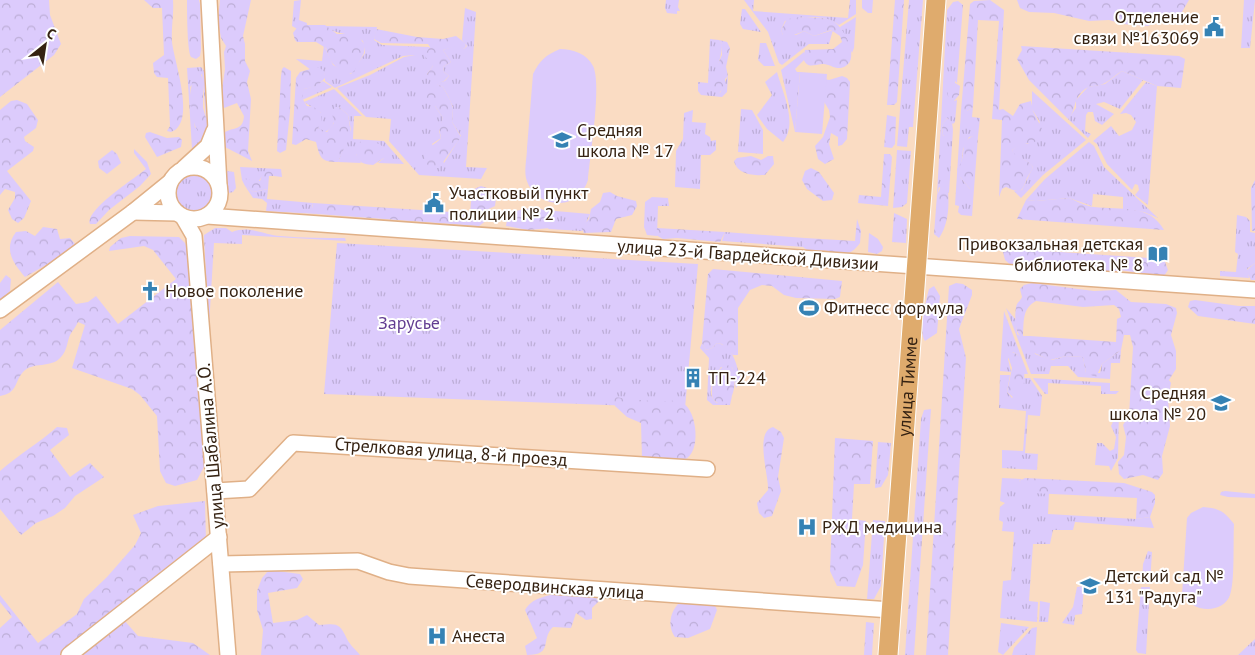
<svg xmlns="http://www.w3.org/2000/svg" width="1255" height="655" viewBox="0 0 1255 655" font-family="'PT Sans',sans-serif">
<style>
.grass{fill:url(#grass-tufts);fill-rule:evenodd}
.forest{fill:url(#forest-crowns)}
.pitch{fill:#dccbfc}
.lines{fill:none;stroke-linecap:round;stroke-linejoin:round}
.minor-casing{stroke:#e0b087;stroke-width:18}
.major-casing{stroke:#fff;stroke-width:21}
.minor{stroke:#fff;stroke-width:15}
.major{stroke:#dfab6d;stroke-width:19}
.labels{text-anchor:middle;stroke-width:4;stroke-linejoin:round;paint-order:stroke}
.poi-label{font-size:18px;fill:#352212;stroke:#fff;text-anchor:start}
.street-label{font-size:18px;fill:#352212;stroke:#fff}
.park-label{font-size:18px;fill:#623d92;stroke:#fff}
</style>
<defs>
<pattern id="grass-tufts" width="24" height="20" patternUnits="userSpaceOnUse" patternTransform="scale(1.25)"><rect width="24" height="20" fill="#dccbfc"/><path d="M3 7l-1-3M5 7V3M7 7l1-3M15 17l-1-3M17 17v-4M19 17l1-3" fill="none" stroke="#bdaed7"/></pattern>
<pattern id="forest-crowns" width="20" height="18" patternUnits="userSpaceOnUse" patternTransform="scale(1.25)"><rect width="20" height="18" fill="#dccbfc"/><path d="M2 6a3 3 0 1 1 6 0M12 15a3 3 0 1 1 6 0" fill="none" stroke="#bdaed7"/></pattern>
</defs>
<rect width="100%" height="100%" fill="#fadcc3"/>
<g class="grass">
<path d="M301,0L299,20L307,23L306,34L292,26L294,1Z"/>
<path d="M666,0H679L678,7L680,11H677V14L667,13L665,8Z"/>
<path d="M744,0H754L753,11L848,18L850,0H856V14L839,25C824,14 802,16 785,21L781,30L783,35H796L804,31L814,36L833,30L829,44H809L782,65L779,63L768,32Z"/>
<path d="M909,0H923L913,127H909L907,147L897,146Z"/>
<path d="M1244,0H1255L1250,48H1241Z"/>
<path d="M958,1L963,5L957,83L955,81L954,101L957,100L955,122L953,124L947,118L942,125L943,136L953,130L949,193L939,187L937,195L947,10L953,2Z"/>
<path d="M465,8L476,12L466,167L487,168L481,179L419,175L389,141L391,119L366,117L337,88L370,75L404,57L415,55L403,56L335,88L325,81V74L311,70L296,59L322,61L324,45L333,65L351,74L365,53L363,41C350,30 341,38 325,26L377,27L374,40L382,45L429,47L433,66L427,74L437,83L445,81L449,76L444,72L443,67L451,62L443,50L458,45L464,49L467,46L462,40ZM436,84L443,87L448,96L453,107L452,122L461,136L444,163L432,144L441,138L439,131L443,118L435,106Z"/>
<path d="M742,9H745L761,32L743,29L740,24Z"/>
<path d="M856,17L854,48L852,53L840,27Z"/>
<path d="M710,39L719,40L722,44C722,65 710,70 720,93L728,76L727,92L722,97L701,95L698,91V82L708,83Z"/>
<path d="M760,43H766L775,66H764L758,60Z"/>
<path d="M804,52V60L795,69L797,72H800L795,132L781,70Z"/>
<path d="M201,67L204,71L209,132L196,149H192L187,68ZM202,74L206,117L195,128L190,87Z"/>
<path d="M1122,71L1143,80L1120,109L1104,102L1096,104L1114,114L1102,125L1095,121L1093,112H1088L1086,115L1085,131L1091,134L1088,138L1068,119L1076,108V100L1088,87L1105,84Z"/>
<path d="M777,72C783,94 798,123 783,142L767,129L757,115L772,95L765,82Z"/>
<path d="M323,81L332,87L302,100V93L304,89L315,86Z"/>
<path d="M1146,82L1157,86L1148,205L1135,195L1139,190L1138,185L1135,184L1132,190L1107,164L1097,144L1093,141L1111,126L1119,136L1132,130L1136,122L1131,115L1126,113L1120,114Z"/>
<path d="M334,89L362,116H354L353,139L384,141L404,164L378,163L384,158L383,147C374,142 364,140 357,147L356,154L361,163L338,162L351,130L348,115L339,107C334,116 336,130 323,132L318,128L321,113L304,102Z"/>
<path d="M1032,91L1086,140L1043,175L1021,198L1014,191L1022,190L1033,167C1027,158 1015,160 1012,150L1020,144H1028L1040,122L1032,109Z"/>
<path d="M973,107L972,117L980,118L978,136L969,137L963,149L960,177L970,189H974L972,216L961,215L958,212L959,206L955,205L961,111H967Z"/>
<path d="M741,109L752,110L763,130V154L738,152Z"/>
<path d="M693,110L692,122L706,123L705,134L710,137L711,141L716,140V150L710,155H701L700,189L675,187L676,151L683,139L684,113Z"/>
<path d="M1089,142L1094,146L1104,167L1158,218L1144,212L1123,209V197L1093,194L1092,206L1069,198L1036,201L1026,200L1045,179Z"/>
<path d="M897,150L911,151L907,203L902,207L893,208Z"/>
<path d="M240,167L281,169L282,177L274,176L273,174L263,175L258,182L242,180Z"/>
<path d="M227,171L234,172L236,188L233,192L229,193L226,188Z"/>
<circle cx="193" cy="193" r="20"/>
<path d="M245,186L253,192L268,189L267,199L313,203L312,207L317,214L266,211L267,203L262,199L253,198Z"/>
<path d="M652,197L668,198L669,206H658L657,236L647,235L644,227L645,202Z"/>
<path d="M489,210L490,218L479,226L452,224L455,219L452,212L470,214Z"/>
<path d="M544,210L590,214L582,231L548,229L553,221Z"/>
<path d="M894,213L907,219L906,243L892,242Z"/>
<path d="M1237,215L1246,217L1250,221V232L1255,233V263L1247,269L1249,278L1220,276V271L1236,272L1238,254L1235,252Z"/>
<path d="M215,228H226L232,232C250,225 263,235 281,236C303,238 324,238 345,238L346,241L242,235V244L214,243L209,326L204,238V235Z"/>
<path d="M725,232L805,238L803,247L722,241Z"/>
<path d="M869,233L878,239L883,247L882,251L877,254L868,252Z"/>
<path d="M337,243L698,264L685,408L324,394Z"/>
<path d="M1006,308L1016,320L1017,334L1020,336H1030L1035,354L1052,360L1066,356L1083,357L1086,373H1100L1102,364L1121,350L1120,363H1111L1110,379L1078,377L1068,366H1051L1049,374H1031Z"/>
<path d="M1004,311L1005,314L1028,374H1024L1018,355L1013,352L1008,359L1011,372L1000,371Z"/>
<path d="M702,343L706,350L712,348L717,343C734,346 736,365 741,379L736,388L732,367H721C715,378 704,393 717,403L727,401L732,396L730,405H713L707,400L709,358L700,348Z"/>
<path d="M1000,375H1010L1007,392L1012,398L1024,381V378H1030L1042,396L1040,416L1028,415L1025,453L1038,454L1037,470L1002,468V450L1023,451L1026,411L999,408Z"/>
<path d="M1033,378L1110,383V391H1119L1116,394H1101V386L1048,383V394H1045Z"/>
<path d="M931,409L914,655H905L921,419L924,410Z"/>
<path d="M1119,409L1118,458L1111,471L1109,466L1095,465L1097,443H1102L1110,451L1114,449L1116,437L1111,426Z"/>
<path d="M878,442L891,443L888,475L881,487L875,488Z"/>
<path d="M1002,478L1022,479L1019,481L1034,492L1049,493L1048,514L1136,519L1150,517L1154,528L1075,522L1073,530H1053L1050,544H1033L1029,601L1038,602L1037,622L1000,618L1003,581L1011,580L1014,532L1002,531L1003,522L999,520L1000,507L1005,503L1000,501Z"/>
<path d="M873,520L885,521L881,586L874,599H867Z"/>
<path d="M1148,551L1152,552L1150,584L1142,583L1143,564Z"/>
<path d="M1084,586L1082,614L1075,615L1074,625L1062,623L1073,607L1077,587Z"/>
<path d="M1141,587H1150L1146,654L1138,653L1136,650Z"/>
<path d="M1040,601L1050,603L1048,622H1039Z"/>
<path d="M866,622L874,623L872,655H864Z"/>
<path d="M1001,623L1029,627L1003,655L998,652Z"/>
<path d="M1037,627L1035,655H1012L1014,648L1032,628Z"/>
<path d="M1255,639V655H1238Z"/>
</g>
<g class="forest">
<path d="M0,0H49L50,15L61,44L54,55L0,97Z"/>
<path d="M144,0H173C174,14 171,28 172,42C174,61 197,124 171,132L167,131L170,126L168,78L157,77L154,73L153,63L164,55L162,8H153Z"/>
<path d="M187,0H199L200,4L201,50L200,56L196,59L191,57C187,52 187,10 187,0Z"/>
<path d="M220,0H251L243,36L245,44V61L250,71L247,82L251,99L248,151L252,161L225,147V132C235,127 243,130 244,116L237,103L224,108L220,103L225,69L224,52L226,46L221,38L218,21Z"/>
<path d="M862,0H873L872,13H868L862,8Z"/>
<path d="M895,0H904L897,102L894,105H887Z"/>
<path d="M990,0L1004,10L999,110L1003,109L1013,116L1020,104L1031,101L1033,111L1043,131L1035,142L1020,145L1012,150C1016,159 1027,158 1033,167C1032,171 1029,174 1027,178C1022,191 1022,195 1006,187L1002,189L999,197L1002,120L992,119L999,21L978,20L973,107L967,111H961L970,4L974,1Z"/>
<path d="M1017,0H1189L1176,22L1158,21L1148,26L1123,24L1109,20L1089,21L1054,13L1029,12L1020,8Z"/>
<path d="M806,17C814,18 826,17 833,21C845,28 863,63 841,68C834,69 828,63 822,64C813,65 807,69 803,58L805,50L833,49L842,42L840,36L831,30L814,36L804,31L789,37L783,35L781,30L787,19Z"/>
<path d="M299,25H325L337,34H354L360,38L364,44V53L354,72L348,74C332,65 331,64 326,48L316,42H297L295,40L293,33Z"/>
<path d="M376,29L417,37L443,39L456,36L465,43L466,46L464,49L458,46L443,50L451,62L443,67L444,72L449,76L444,81L437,84L443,87L450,100L453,108L452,122L461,137L439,168H430C416,151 433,147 441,138L439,128L443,118L435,106L423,97L425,91L432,83L427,74L433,66L424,55L430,47L428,44L381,43L374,39Z"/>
<path d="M719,40L727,42L730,48L726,67L728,76L725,79V86L719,93L714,86L715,70L722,55V44Z"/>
<path d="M1021,46L1179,56L1185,59L1181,88L1157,86L1122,71C1116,74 1111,80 1105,83C1096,88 1089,83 1080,94C1073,102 1076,111 1068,119L1029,80L1017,59L1022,50Z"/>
<path d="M284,67L291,71L290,112L286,150L280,153L277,151L281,76L282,69Z"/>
<path d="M317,67L323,70L326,77L317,86L304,89L302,98L307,106L314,107L321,113L322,123L318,128L327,132L334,123L332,113L335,107H339L348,115L351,133L338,162C320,162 320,157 316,142L306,139L296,145L292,144L296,78L300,72Z"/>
<path d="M197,71L200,72L203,80V108L207,121L205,128L200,133C190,126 187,80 197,71Z"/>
<path d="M842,76L847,78L850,82L847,139L842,145L838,146V137L831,133L829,144L834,159L825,164L818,159L815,146L823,137L830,117L829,110L823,100L825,79L829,80Z"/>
<path d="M952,81L960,86L959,95L954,101L950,100C946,94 947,86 952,81Z"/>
<path d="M17,100L27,104L38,120L36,128L24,137L25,141L34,147L33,151L7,171L31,201L24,218L18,223L12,219L8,210L15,198V192L5,189L0,195V110L11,101Z"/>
<path d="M887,115L896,117L895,144L892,148L884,147Z"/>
<path d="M947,118L952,122L953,130L946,138L943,135L942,125Z"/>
<path d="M150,132L167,138L179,137L182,140L181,147L157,157L145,137L146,133Z"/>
<path d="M976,135L978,136L974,189H970L960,177L957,169C969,156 956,141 976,135Z"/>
<path d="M361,141C370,140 381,143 386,150L384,158L373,165C360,164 357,161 355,149Z"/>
<path d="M134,149L147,162L151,174L140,186L109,210L96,224H90C85,210 134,179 146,169L134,153Z"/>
<path d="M112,150L117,154L121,163L107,174L99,168L98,161Z"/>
<path d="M884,154H890L892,157L888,206L858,203L859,195L881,197Z"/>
<path d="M751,156L761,160L768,156H773L774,164L765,175C753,176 737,174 734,161L737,158Z"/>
<path d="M811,168L819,172L834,193L832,200L823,201L807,189L802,180L805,171Z"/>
<path d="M267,170L272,172L274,176H269L268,189L253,192L245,186L242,180L244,179L260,181L263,173Z"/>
<path d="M1255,180V231H1252L1251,188Z"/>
<path d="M943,182L947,184C950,201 949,224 939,238L934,234L937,195Z"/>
<path d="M481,186L497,191L495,206L482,212L470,214L472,190Z"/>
<path d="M610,192L617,196L636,201L637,206L632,215L616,219L611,232L584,233L581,227L589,219L591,209L600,202L603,193Z"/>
<path d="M1069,198C1077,201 1085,206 1094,207C1121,210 1150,204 1164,230L1017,219L1026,200L1036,201Z"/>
<path d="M313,203L452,212L455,219L452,224L317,214L312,209Z"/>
<path d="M535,207L544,210L553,221L551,228L528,230L506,226C508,208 521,211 535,207Z"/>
<path d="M857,219L861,231L860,243C850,257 843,254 828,251C818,249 811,255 802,246L805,238L855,241Z"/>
<path d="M43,227L57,229L60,239L70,238L75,244L53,261L25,277C13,263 3,249 16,232L26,231L35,236Z"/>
<path d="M657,228L725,232L720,242L677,238L663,239L656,235Z"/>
<path d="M130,236L179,237L185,243L191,260L205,465L197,480L175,486L166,483L160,471L157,416L140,395L132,389L72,368L85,325L78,322C76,327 72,331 70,335C67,342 67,351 61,357C51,369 33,361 23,372C14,382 18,393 0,396V330L58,282L76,304L88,302L96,296L118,324L176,279L153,250L144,246L109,251L110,247L121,238Z"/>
<path d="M1002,248L1164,259L1168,270L1164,276L1119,270L1112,272L1093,270L1081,274L1060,269L1013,267L1005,260Z"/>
<path d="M1255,263V280H1251L1246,271Z"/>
<path d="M713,269L842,281L840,297L835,299L796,298L784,295L772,286L762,285L750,290L738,308V355H733L722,344L717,343L712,348L706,350L702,343L708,274Z"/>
<path d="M6,275L11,279L10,291L0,301V283Z"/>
<path d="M956,283L963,284L972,290V295L959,329L966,358L948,655H926L949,286Z"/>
<path d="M1032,283L1094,291L1116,290L1131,302L1166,304L1176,308L1177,313L1171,335L1176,351V369L1169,380L1171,383L1168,398L1170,426L1162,456L1163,473L1158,480L1143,475L1124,479L1119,474L1118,462L1124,455L1126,437L1123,425L1129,415L1133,347L1130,335H1124L1121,350L1102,364L1096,377L1086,373L1083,357L1066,356L1050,360L1030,351V336L1116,342L1117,319L1121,317L1119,309L1114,305L1083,307L1036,301C1022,308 1024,322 1023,336H1020C1015,332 1014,311 1017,304C1018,302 1021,300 1022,297L1020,289L1024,285Z"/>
<path d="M934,286L940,296L937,333L925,341C918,333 926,300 929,289Z"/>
<path d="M1195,300L1239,306H1255V324L1198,316L1188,307L1190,301Z"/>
<path d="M1011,352C1027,355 1025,377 1023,390L1014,398L1007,392L1012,368L1008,356Z"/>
<path d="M725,365L731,366C740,381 731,418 713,399C709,389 716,370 725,365Z"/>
<path d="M614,397C633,399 649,402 668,401C674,401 678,400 683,403C697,411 702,453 684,460C672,464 655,459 642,458L641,423L627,417L615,406Z"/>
<path d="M57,427L67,428L69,435L50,450L70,477L90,463L104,477L75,496L65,508L53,516L36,523L21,535L0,509V471C18,455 39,443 57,427Z"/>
<path d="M773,427L781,432L784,438L778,477L781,491L772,516L764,518L759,513L757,503L768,490C769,475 754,432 773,427Z"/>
<path d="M835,438L873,441L870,484H854L852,519L866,521L863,565L855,587L837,586L830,571Z"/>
<path d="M1025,478L1124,483L1152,492L1155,495V503L1150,517L1136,519L1137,498L1031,493L1019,481Z"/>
<path d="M1225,491L1255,494V498L1228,497L1220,495L1221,492Z"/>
<path d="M205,501L206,542L65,655H0V628L12,617L0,602V595L38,643L77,614L84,599L107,577L135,545L141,533L133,515L158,506Z"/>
<path d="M269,570L300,574L303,579L297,588L268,593L273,623L297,620L307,615L319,625C337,624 339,622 347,639C350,645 356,650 360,655H261L263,630L257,610V591L262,578Z"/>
<path d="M558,593L594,596L599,601L592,608V619L586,620L576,613L571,628L553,627C540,639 554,655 527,655L525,646L537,638L525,610C533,597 545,597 558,593Z"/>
<path d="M680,602L714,603L717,610L710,629L688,638L675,637C667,626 670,611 680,602Z"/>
<path d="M124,620L138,636L193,643L210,655H79L107,635Z"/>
</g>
<g class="pitch">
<path d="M560,49C573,49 587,54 593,66C602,84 590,156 588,180C584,192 575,202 561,203C545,204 530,194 526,178C524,169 527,157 527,148C529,123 531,99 533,74C540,60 546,55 560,49Z"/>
<path d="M800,72L827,74L822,134L795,132Z"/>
<path d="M1203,507C1219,508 1225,512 1234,524C1233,540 1235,582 1230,595C1227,604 1217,609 1208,609C1196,609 1189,603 1182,595L1187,518L1191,513Z"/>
</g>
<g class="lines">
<defs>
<g id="minor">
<path d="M209,0L219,185"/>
<circle cx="194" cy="193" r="26"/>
<path d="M184,168L208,146L214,131"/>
<path d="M133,212L177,213"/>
<path d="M207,216L1255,290"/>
<path d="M183,217L194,236L228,655"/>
<path d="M0,310L133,212L170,182"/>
<path d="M215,491L249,489L293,443L707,469"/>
<path d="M221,564L358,561L389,572L409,576L891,610"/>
<path d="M69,655L219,537"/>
</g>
<g id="major">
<path id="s1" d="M888,655L936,0"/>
</g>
</defs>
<use href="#minor" class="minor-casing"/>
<use href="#major" class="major-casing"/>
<use href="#minor" class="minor"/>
<use href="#major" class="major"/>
</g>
<defs>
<symbol id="civic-bare" viewBox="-9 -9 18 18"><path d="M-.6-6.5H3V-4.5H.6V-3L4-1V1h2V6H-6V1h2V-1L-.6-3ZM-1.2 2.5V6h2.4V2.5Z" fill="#3582b4" stroke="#fff" stroke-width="2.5" paint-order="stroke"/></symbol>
<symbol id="school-bare" viewBox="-9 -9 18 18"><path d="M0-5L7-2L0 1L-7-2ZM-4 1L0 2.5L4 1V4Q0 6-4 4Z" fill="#3582b4" stroke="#fff" stroke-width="2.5" paint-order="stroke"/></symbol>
<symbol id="library-bare" viewBox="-9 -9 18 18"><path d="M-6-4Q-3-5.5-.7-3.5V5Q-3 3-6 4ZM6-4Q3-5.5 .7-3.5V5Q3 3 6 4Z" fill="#3582b4" stroke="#fff" stroke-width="2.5" paint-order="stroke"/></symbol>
<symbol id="church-bare" viewBox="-9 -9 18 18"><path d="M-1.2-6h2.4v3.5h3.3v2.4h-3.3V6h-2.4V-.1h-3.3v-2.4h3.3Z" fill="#3582b4" stroke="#fff" stroke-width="2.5" paint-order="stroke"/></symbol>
<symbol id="stadium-bare" viewBox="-9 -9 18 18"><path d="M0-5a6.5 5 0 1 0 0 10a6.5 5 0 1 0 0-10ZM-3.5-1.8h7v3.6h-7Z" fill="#3582b4" stroke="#fff" stroke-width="2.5" paint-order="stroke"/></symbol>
<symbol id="building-bare" viewBox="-9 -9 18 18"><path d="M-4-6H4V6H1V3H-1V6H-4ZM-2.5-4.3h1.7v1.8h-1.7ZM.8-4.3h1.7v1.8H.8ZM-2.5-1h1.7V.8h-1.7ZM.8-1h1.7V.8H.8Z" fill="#3582b4" stroke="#fff" stroke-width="2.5" paint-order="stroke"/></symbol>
<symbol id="hospital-bare" viewBox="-9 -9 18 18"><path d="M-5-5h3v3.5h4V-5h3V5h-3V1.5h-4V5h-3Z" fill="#3582b4" stroke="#fff" stroke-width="2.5" paint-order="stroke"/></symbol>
</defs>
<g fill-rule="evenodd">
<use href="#civic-bare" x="1200" y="13" width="28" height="28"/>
<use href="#school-bare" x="548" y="126" width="28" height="28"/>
<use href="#civic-bare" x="420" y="189" width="28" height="28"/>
<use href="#library-bare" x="1144" y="240" width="28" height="28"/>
<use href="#church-bare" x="136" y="277" width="28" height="28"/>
<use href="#stadium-bare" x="795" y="294" width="28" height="28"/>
<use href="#building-bare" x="679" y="364" width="28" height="28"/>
<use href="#school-bare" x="1207" y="389" width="28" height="28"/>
<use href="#hospital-bare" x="793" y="513" width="28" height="28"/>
<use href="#school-bare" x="1076" y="572" width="28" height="28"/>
<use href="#hospital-bare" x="423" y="622" width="28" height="28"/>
</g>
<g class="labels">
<g class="poi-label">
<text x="1199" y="23" text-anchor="end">Отделение<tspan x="1199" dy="21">связи №163069</tspan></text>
<text x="577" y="136">Средняя<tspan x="577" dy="21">школа № 17</tspan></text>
<text x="449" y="199">Участковый пункт<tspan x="449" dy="21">полиции № 2</tspan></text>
<text x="1143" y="250" text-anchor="end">Привокзальная детская<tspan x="1143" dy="21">библиотека № 8</tspan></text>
<text x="165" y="297">Новое поколение</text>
<text x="824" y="314">Фитнесс формула</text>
<text x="708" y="384">ТП-224</text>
<text x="1206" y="399" text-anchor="end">Средняя<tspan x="1206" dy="21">школа № 20</tspan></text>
<text x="822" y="533">РЖД медицина</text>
<text x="1105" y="582">Детский сад №<tspan x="1105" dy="21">131 "Радуга"</tspan></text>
<text x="452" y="642">Анеста</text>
</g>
<g class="street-label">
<text transform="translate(748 255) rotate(4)" y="6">улица 23-й Гвардейской Дивизии</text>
<text dy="6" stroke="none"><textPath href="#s1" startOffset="269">улица Тимме</textPath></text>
<text transform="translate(211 446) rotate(-95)" y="6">улица Шабалина А.О.</text>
<text transform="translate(451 452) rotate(4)" y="6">Стрелковая улица, 8-й проезд</text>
<text transform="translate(555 587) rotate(4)" y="6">Северодвинская улица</text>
</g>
<g class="park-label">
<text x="409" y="329">Зарусье</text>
</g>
</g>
<g transform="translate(45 45) rotate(30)" stroke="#ffffff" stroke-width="4" paint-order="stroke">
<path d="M0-4L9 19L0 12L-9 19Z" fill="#352212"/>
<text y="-8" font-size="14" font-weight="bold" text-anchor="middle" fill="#352212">С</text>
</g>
</svg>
